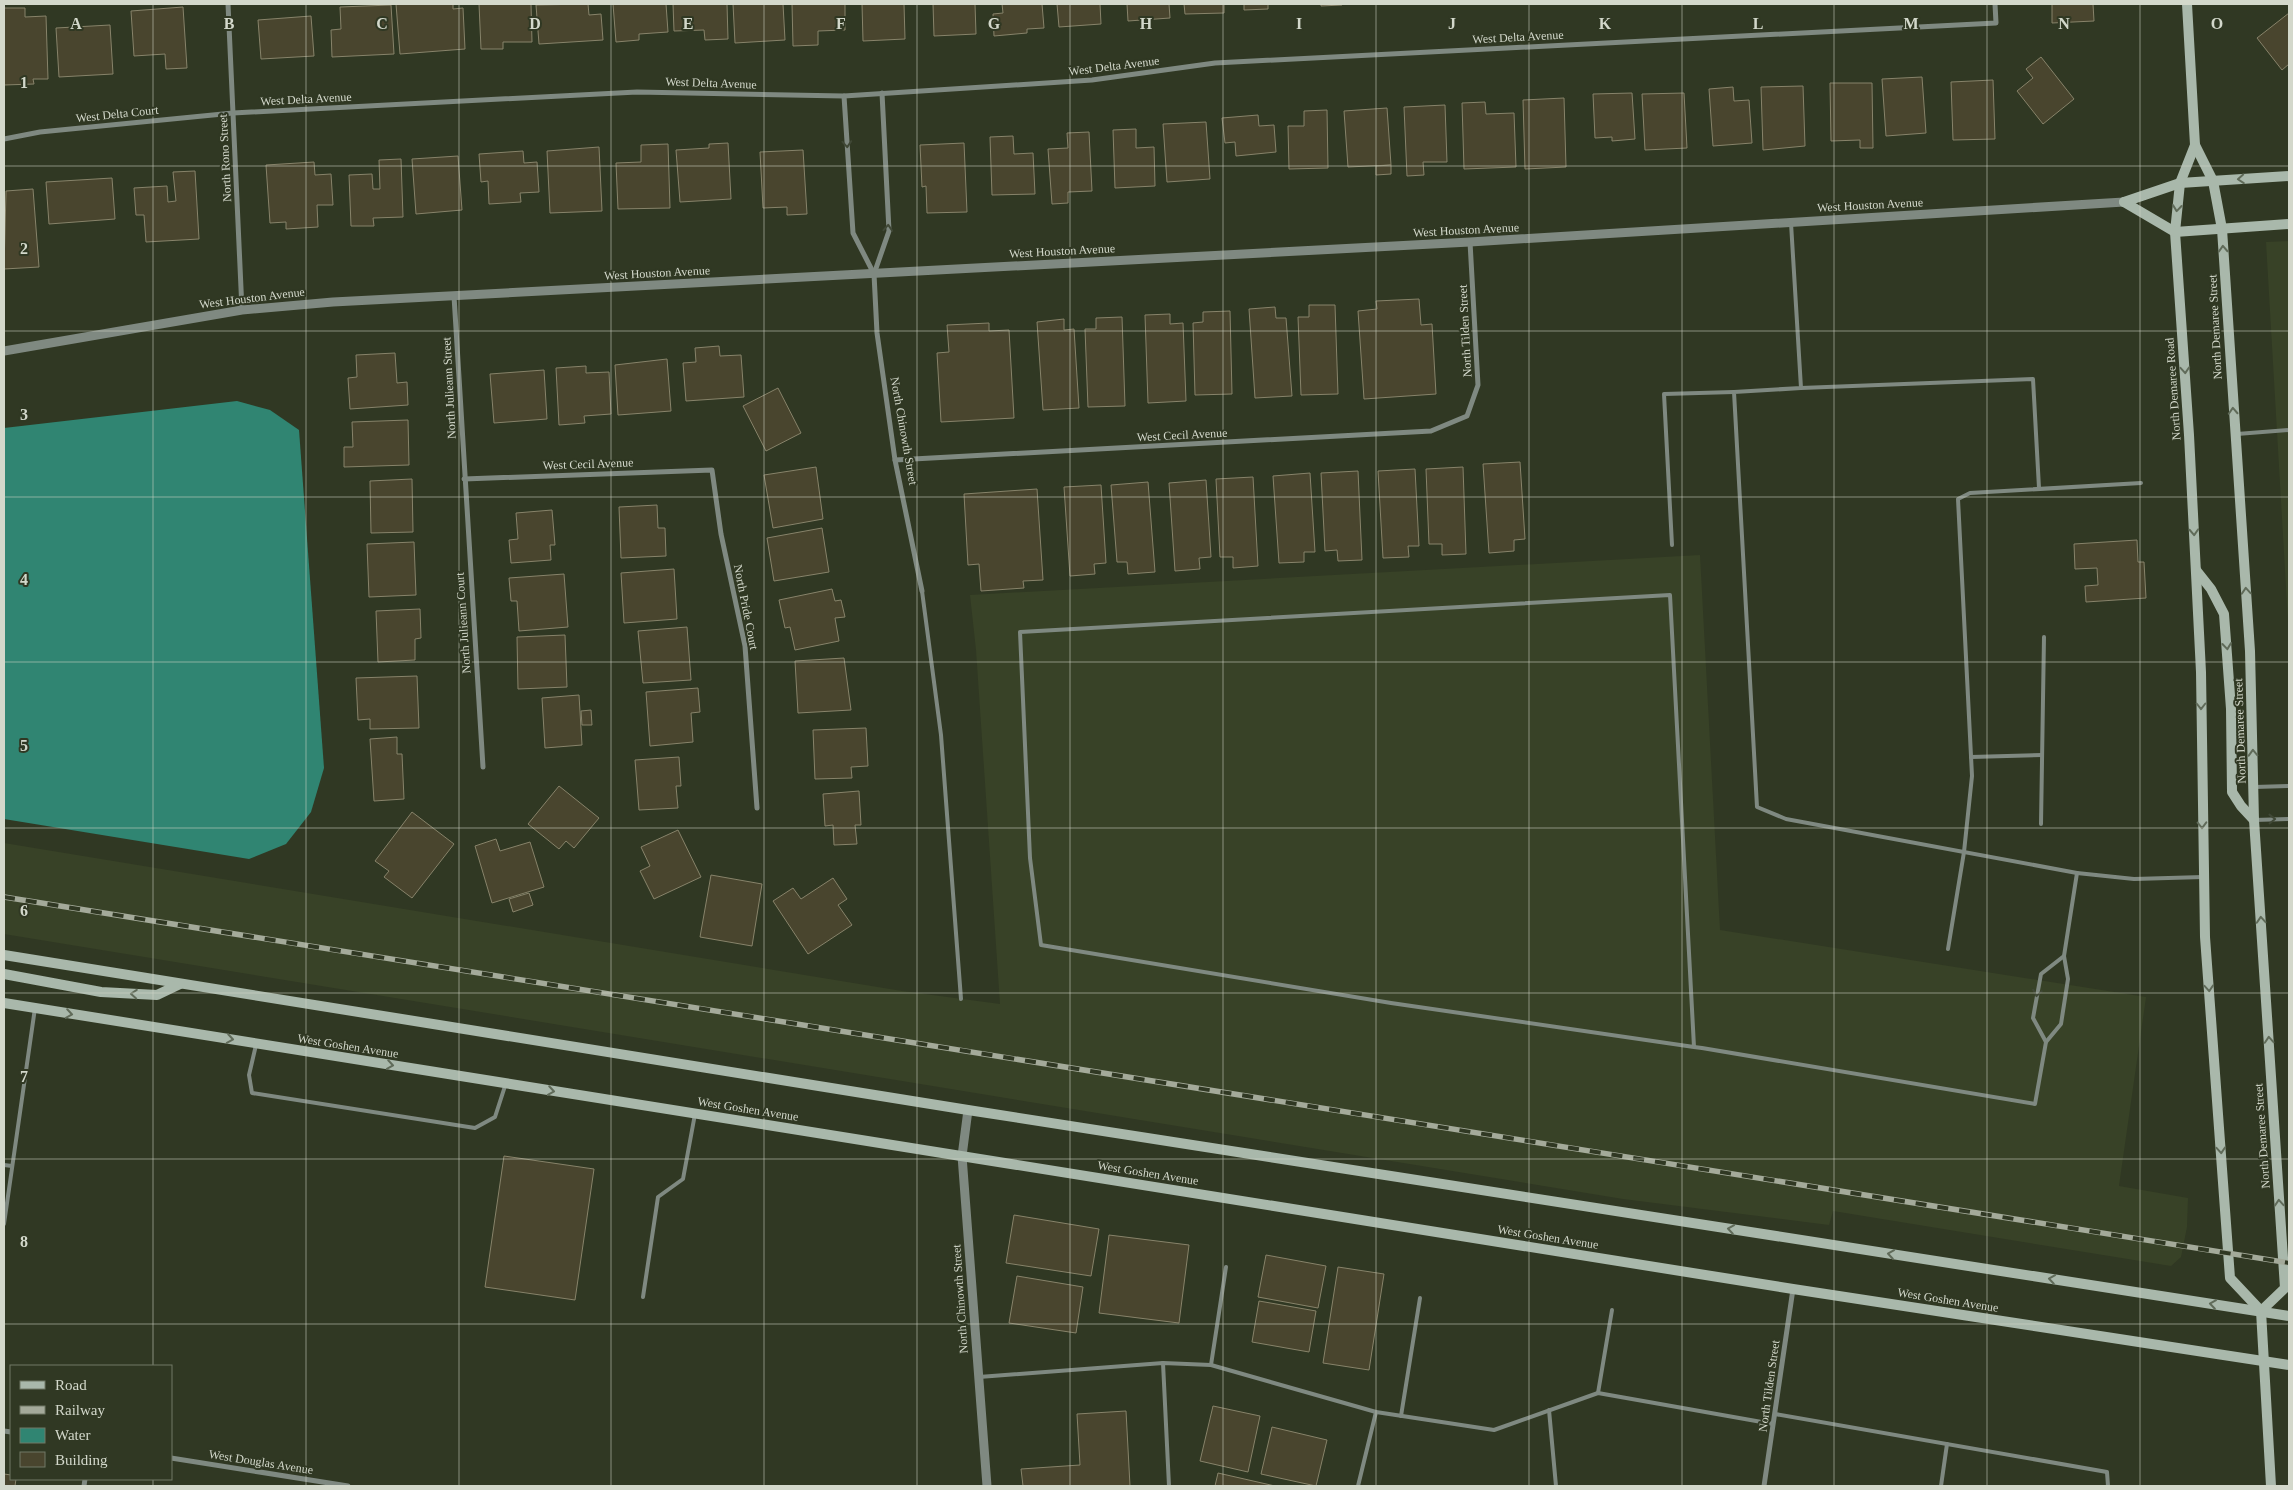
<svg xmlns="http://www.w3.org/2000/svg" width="2293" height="1490" viewBox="0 0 2293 1490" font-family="'Times New Roman',serif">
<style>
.built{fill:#384227}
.water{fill:#308572}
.building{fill:#49452e;stroke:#87836a}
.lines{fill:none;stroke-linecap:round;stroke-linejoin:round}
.service{stroke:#7f8981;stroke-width:4}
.minor{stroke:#7f8981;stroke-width:5}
.tertiary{stroke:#7f8981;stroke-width:9}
.secondary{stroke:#a9b8ab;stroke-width:10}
.rail-casing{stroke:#a4aa9a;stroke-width:5.5}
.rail{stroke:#303823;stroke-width:4;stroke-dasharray:11;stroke-linecap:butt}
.oneway{stroke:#404836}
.oneway2{stroke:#606b59}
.grid{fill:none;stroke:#d3d8cb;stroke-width:1;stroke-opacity:0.55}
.labels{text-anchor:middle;stroke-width:4;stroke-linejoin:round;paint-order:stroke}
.street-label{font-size:12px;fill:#d3d8cb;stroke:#303823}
.grid-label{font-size:16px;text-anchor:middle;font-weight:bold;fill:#d3d8cb;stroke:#303823;stroke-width:4;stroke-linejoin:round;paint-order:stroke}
</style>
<rect width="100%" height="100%" fill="#303823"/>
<g class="built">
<path d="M2289,241V639L2266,242Z"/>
<path d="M1700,555L1720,930L2146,997L2119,1186L2188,1198L2187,1227L2181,1257L2171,1266L1833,1211L1829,1225L1623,1199L4,934V843L902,991L1000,1004L976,650L970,595Z"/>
</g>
<path class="water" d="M237,401L270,410L299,430L324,768L311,812L286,844L249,859L4,819V428Z"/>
<g class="building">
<path d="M396,4H453V9L463,8L465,49L400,54Z"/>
<path d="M479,4H531L532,42H503V49H481Z"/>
<path d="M588,4L589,15L601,14L603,40L539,44L536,5Z"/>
<path d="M613,4H666L668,32L639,34V40L616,42Z"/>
<path d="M673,4H727L728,39L705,40L704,30L674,31Z"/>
<path d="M733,4H783L785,40L735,43Z"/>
<path d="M792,4H845V30L818,31V45L793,46Z"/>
<path d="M862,4H904L905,39L863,41Z"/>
<path d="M933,4H975L976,34L934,36Z"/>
<path d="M1002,4H1042L1044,28L1027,29V33L994,36L993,14L1003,13Z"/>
<path d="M1057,4H1100L1101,24L1059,27Z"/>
<path d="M1127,4H1169L1170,18L1128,21Z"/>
<path d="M1184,4H1224V13L1185,14Z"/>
<path d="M1244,4H1268V9L1244,10Z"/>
<path d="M1321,4H1342V5L1321,6Z"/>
<path d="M2052,4H2093L2094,21L2052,23Z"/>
<path d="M391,5L394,54L332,57L331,30L341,29L340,7Z"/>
<path d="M183,7L187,68L166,69L165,54L134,56L131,11Z"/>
<path d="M4,8H25V17L46,16L48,79H33L34,84L4,85Z"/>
<path d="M2289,13V64L2282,70L2257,38Z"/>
<path d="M311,16L314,56L261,59L258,20Z"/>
<path d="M110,25L113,74L59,77L56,28Z"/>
<path d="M2041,57L2074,99L2043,124L2017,91L2033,78L2026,69Z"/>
<path d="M1922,77L1926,133L1886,136L1882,79Z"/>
<path d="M1993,80L1995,139L1953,140L1951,82Z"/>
<path d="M1830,83H1872L1873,148H1860V140L1831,141Z"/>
<path d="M1803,86L1805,146L1763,150L1761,87Z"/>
<path d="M1733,87L1734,101L1749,100L1752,143L1713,146L1709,89Z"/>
<path d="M1632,93L1635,139L1612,141V137L1595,138L1593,94Z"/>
<path d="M1684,93L1687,148L1645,150L1642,94Z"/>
<path d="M1564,98L1566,167L1525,169L1523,100Z"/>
<path d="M1485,102L1486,114L1514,113L1516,167L1464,169L1462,103Z"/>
<path d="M1445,105L1447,162H1423L1424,175L1407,176L1404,107Z"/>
<path d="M1387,108L1391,165L1348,167L1344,111Z"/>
<path d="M1327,110L1328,168L1289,169L1288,126H1304V111Z"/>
<path d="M1258,115L1259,126L1274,125L1276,152L1236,156L1235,142L1225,143L1222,118Z"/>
<path d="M1206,122L1210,179L1167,182L1163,124Z"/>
<path d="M1136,129V148L1154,147L1155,186L1115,188L1113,130Z"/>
<path d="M1089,132L1092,191L1068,192V203L1052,204L1048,149L1068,148L1067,133Z"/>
<path d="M1013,136L1014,154L1033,153L1035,194L992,195L990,137Z"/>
<path d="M728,143L731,199L680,202L676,150L709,148V144Z"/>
<path d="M964,143L967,212L927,213L926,186L922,187L920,145Z"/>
<path d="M668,144L670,208L618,209L616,163L641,162V145Z"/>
<path d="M599,147L602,211L550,213L547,151Z"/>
<path d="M803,150L807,214L787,215V207L763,208L760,152Z"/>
<path d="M523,151L524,163L537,162L539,192L520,193L521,202L489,204L488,181L481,182L479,154Z"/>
<path d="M458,156L462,210L416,214L412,159Z"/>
<path d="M401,159L403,217L373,218L374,226H351L349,175L372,174L373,189H380L379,160Z"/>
<path d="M314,162L315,175L331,174L333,205H317L318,227L286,229V222L270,223L266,165Z"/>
<path d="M1391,165V174L1376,175V166Z"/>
<path d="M195,171L199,239L146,242L144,215H136L134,188L167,186L168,202L176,201L173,172Z"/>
<path d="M112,178L115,219L49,224L46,182Z"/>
<path d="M33,189L39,267L4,269L6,191Z"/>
<path d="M1419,299L1421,325L1432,324L1436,394L1364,399L1358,311L1377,309L1376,301Z"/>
<path d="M1309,305H1335L1338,394L1301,395L1298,317H1309Z"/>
<path d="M1275,307L1276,318H1286L1292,396L1255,398L1249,309Z"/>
<path d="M1230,311L1232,394L1195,395L1193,323L1203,322V312Z"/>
<path d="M1170,314V324L1183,323L1186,401L1148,403L1145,315Z"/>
<path d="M1122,317L1125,406L1088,407L1085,329H1096V318Z"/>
<path d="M1064,319V330L1074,329L1079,408L1043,410L1037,322Z"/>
<path d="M989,323V331L1009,330L1014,418L941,422L937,353L949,352L947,325Z"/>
<path d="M719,346L720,356L741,355L744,397L686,401L683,363L696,362L695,348Z"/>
<path d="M395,353L397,383L407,382L408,405L350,409L348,378L357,377L356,355Z"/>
<path d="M667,359L671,411L618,415L615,365Z"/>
<path d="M586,366V373L609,372L611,414L584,416L585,423L559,425L556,368Z"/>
<path d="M544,370L547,419L494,423L490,374Z"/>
<path d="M778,388L801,433L766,451L743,406Z"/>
<path d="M408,420L409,465L344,467V447H353L352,422Z"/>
<path d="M1520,462L1525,539L1514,540V551L1489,553L1483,464Z"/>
<path d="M816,467L823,519L773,528L764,475Z"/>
<path d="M1463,467L1466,554L1442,555V544H1429L1426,469Z"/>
<path d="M1415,469L1419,546H1408L1409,557L1383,558L1378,471Z"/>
<path d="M1358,471L1362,560L1338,561L1337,550L1325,551L1321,473Z"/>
<path d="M1310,473L1315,552H1304V562L1279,563L1273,476Z"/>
<path d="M1253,477L1258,566L1233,568V557H1220L1216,479Z"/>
<path d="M412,479L413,532L371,533L370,481Z"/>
<path d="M1206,480L1211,557L1199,558L1200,569L1175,571L1169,483Z"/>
<path d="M1148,482L1155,572L1128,574L1127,562H1117L1111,485Z"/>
<path d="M1101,485L1106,563L1094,564L1095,574L1070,576L1064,487Z"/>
<path d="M1037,489L1043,580L1023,581L1024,588L981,591L979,564L968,565L964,494Z"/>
<path d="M657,505L658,528H665L666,556L621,558L619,507Z"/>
<path d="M552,510L555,545H550L551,560L511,563L509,540L518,539L516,513Z"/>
<path d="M822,528L829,572L774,581L767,538Z"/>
<path d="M2137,540L2138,562H2144L2146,598L2086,602L2085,586L2098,585L2097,568L2075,569L2074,544Z"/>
<path d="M414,542L416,595L369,597L367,544Z"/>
<path d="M674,569L677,619L624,623L621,573Z"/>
<path d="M564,574L568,627L519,631L517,601H511L509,578Z"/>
<path d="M832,589L835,601L841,600L845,617L835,618L839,641L795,650L790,627L785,628L779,600Z"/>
<path d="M420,609L421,638L415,639V660L378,662L376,611Z"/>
<path d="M687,627L691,680L643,683L638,631Z"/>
<path d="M565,635L567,687L518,689L517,637Z"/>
<path d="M844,658L851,710L798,713L795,661Z"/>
<path d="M417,676L419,728L370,729V719L358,720L356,678Z"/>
<path d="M698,688L700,712L691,713L693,742L650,746L646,692Z"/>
<path d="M579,695L582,745L545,748L542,698Z"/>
<path d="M591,710L592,725H582L581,711Z"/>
<path d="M866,728L868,766L851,767L852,778L815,779L813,730Z"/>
<path d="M397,737V754H402L404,799L374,801L370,739Z"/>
<path d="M679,757L681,786H676L678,808L639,810L635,760Z"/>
<path d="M559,786L599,818L574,848L566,841L559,849L528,824Z"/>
<path d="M859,791L861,825H855L857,844L834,845L833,825L825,826L823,794Z"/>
<path d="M412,812L454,844L412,898L384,877L389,871L375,861Z"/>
<path d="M678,830L701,877L654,899L640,871L650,866L641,847Z"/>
<path d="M496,839L500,851L530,842L544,887L492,903L475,846Z"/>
<path d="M711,875L762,884L752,946L700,937Z"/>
<path d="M833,878L847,899L838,905L852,925L808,954L773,901L793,888L801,899Z"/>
<path d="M529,893L533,905L513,912L509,899Z"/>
<path d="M504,1156L594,1169L575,1300L485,1287Z"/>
<path d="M1014,1215L1099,1229L1091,1276L1006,1263Z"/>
<path d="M1109,1235L1189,1245L1179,1323L1099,1313Z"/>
<path d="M1266,1255L1326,1266L1318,1308L1258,1297Z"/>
<path d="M1338,1267L1384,1274L1369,1370L1323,1363Z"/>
<path d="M1017,1276L1083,1287L1076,1333L1009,1323Z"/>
<path d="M1259,1301L1316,1311L1309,1352L1252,1342Z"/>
<path d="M1213,1406L1260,1416L1248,1472L1200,1461Z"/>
<path d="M1126,1411L1130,1486H1023L1021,1469L1080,1465L1077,1414Z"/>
<path d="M1272,1427L1327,1440L1316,1486L1261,1474Z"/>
<path d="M1218,1473L1275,1486H1215Z"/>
<path d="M4,1474L11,1475V1479H16L15,1486H4Z"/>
</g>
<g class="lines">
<g class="service">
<path d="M1791,223L1801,388L1734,392L1757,807L1786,819L2077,873"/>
<path d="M1801,388L2033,379L2039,488"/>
<path d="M2237,434L2289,430"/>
<path d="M1672,545L1664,394L1734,392"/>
<path d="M922,591L941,735L961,999"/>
<path d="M1971,757L2042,755"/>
<path d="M2254,787L2289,786"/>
<path d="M2254,820L2289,819"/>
<path d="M2041,824L2044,637"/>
<path d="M1948,949L1964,852L1972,776L1958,499L1970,493L2141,483"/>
<path d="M2046,1042L2033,1018L2041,974L2064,956"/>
<path d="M256,1045L249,1075L252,1093L475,1128L495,1117L506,1083"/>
<path d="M1694,1047L1670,595L1020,632L1030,858L1041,945L1391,1003L1694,1047L1702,1048L2035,1104L2046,1042L2061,1024L2068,979L2064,956L2077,873L2134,879L2203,877"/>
<path d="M4,1165L12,1166"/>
<path d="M4,1224L35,1008"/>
<path d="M643,1297L658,1197L683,1179L695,1114"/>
<path d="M1163,1363L1169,1486"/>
<path d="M1211,1365L1226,1267"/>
<path d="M979,1377L1163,1363L1211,1365L1376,1412L1494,1430L1598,1393L1773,1424"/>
<path d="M1598,1393L1612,1310"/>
<path d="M1549,1410L1556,1486"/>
<path d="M1775,1414L2107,1472L2108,1486"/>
<path d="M1401,1416L1420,1298"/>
<path d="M1358,1486L1376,1412"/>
<path d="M1941,1486L1947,1444"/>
</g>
<g class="minor">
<path d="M228,4L242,310"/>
<path d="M882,93L889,231L874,274L877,333L895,460L922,591"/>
<path d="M844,96L853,233L874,274"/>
<path d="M4,139L40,132L233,113L637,92L844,96L1092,80L1215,63L1996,23L1995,4"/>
<path d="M454,296L483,767"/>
<path d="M895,460L1431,431L1467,416L1478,385L1470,242"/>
<path d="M464,479L712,470L721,534L745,646L757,808"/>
<path d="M4,1431L11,1432"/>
<path d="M171,1458L348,1486"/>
<path d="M84,1486L85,1479"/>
<path d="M1764,1486L1793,1289"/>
</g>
<g class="tertiary">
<path d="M4,351L242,310L333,302L1470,242L2124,202"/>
<path d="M968,1110L962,1156L987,1486"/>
</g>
<g class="secondary">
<path d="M2187,4L2195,145L2180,183L2175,232L2189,435L2201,672L2205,937L2230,1278L2261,1311L2271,1486"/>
<path d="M2195,145L2213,181L2222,229L2250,651L2254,820L2285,1288L2261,1311"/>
<path d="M2124,202L2175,232L2289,224"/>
<path d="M2124,202L2180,183L2289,176"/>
<path d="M2196,570L2211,589L2224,614L2231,709L2232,792L2241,806L2254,820"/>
<path d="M4,955L968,1110L2289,1316"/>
<path d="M4,974L101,992L157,995L180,984"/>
<path d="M4,1003L1793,1289L2289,1365"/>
</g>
<defs>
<path id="rail" d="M4,897L2289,1263"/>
</defs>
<use href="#rail" class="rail-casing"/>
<use href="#rail" class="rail"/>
</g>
<defs><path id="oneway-chevron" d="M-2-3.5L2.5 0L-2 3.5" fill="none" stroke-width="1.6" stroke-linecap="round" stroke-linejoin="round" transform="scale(1.25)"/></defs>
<g class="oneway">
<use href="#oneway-chevron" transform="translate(847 144) rotate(86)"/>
<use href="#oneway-chevron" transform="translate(888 228) rotate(-86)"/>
<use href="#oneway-chevron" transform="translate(2272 819) rotate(-1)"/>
<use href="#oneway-chevron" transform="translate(2037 993) rotate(100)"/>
</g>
<g class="oneway2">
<use href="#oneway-chevron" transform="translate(2241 179) rotate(176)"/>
<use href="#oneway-chevron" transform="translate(2177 208) rotate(96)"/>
<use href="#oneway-chevron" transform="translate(2223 249) rotate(-93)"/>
<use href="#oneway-chevron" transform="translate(2185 370) rotate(86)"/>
<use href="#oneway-chevron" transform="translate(2233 411) rotate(-93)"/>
<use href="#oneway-chevron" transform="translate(2194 532) rotate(87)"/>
<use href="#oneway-chevron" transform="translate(2246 591) rotate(-94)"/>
<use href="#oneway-chevron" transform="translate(2227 646) rotate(84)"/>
<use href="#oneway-chevron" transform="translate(2201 706) rotate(90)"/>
<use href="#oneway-chevron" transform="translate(2253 753) rotate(-92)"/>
<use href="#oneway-chevron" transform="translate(2202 825) rotate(89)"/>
<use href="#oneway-chevron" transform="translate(2261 920) rotate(-94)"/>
<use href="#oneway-chevron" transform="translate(2209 988) rotate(86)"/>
<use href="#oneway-chevron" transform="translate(134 994) rotate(-176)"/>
<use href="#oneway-chevron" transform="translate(69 1014) rotate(9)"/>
<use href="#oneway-chevron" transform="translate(230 1039) rotate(9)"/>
<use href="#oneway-chevron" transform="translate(2269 1040) rotate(-94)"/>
<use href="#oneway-chevron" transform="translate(390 1065) rotate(9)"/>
<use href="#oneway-chevron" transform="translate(551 1091) rotate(9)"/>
<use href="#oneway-chevron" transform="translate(2221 1150) rotate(86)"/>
<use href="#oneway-chevron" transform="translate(2279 1203) rotate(-94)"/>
<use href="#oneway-chevron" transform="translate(1731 1229) rotate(-171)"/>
<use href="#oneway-chevron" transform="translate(1891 1254) rotate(-171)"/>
<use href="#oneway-chevron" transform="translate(2052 1279) rotate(-171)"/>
<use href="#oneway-chevron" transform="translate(2213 1304) rotate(-172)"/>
</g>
<path class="grid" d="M153,4V1366M306,4V1486M459,4V1486M611,4V1486M764,4V1486M917,4V1486M1070,4V1486M1223,4V1486M1376,4V1486M1529,4V1486M1682,4V1486M1834,4V1486M1987,4V1486M2140,4V1486M4,166H2289M4,331H2289M4,497H2289M4,662H2289M4,828H2289M4,993H2289M4,1159H2289M4,1324H2289M153,1479V1486"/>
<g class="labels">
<g class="street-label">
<text transform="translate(1518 37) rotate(-3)" y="4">West Delta Avenue</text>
<text transform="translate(1114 66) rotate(-7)" y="4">West Delta Avenue</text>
<text transform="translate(711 83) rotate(2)" y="4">West Delta Avenue</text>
<text transform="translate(306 99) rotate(-3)" y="4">West Delta Avenue</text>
<text transform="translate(117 114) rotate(-6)" y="4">West Delta Court</text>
<text transform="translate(225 158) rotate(-93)" y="4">North Rono Street</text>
<text transform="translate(1870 205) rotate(-3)" y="4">West Houston Avenue</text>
<text transform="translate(1466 230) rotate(-3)" y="4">West Houston Avenue</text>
<text transform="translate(1062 251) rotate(-3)" y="4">West Houston Avenue</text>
<text transform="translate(657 273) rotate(-3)" y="4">West Houston Avenue</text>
<text transform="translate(252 298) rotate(-7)" y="4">West Houston Avenue</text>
<text transform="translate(2215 327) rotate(-93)" y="4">North Demaree Street</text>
<text transform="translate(1465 331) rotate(-93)" y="4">North Tilden Street</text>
<text transform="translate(449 388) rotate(-93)" y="4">North Julieann Street</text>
<text transform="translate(2173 389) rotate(-94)" y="4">North Demaree Road</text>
<text transform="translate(904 431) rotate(80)" y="4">North Chinowth Street</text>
<text transform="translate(1182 435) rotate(-3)" y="4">West Cecil Avenue</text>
<text transform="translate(588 464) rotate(-2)" y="4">West Cecil Avenue</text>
<text transform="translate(746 607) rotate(79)" y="4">North Pride Court</text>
<text transform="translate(463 623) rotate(-94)" y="4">North Julieann Court</text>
<text transform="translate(2240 731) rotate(-92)" y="4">North Demaree Street</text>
<text transform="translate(348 1046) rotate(9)" y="4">West Goshen Avenue</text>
<text transform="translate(748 1109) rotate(9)" y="4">West Goshen Avenue</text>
<text transform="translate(2262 1136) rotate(-94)" y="4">North Demaree Street</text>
<text transform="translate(1148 1173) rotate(9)" y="4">West Goshen Avenue</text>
<text transform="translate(1548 1237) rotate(9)" y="4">West Goshen Avenue</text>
<text transform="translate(960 1299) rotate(-94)" y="4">North Chinowth Street</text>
<text transform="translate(1948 1300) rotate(9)" y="4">West Goshen Avenue</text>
<text transform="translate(1769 1386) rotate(-82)" y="4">North Tilden Street</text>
<text transform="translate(261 1462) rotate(9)" y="4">West Douglas Avenue</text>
</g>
</g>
<g class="grid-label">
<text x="76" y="29">A</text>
<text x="229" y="29">B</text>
<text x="382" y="29">C</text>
<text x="535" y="29">D</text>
<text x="688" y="29">E</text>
<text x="841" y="29">F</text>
<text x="994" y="29">G</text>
<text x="1146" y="29">H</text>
<text x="1299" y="29">I</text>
<text x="1452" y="29">J</text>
<text x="1605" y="29">K</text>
<text x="1758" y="29">L</text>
<text x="1911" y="29">M</text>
<text x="2064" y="29">N</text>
<text x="2217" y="29">O</text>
<text x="24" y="88">1</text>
<text x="24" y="254">2</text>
<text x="24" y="420">3</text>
<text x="24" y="585">4</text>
<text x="24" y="751">5</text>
<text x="24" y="916">6</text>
<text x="24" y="1082">7</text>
<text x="24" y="1247">8</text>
</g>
<rect width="2293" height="1490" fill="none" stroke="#d3d8cb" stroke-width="10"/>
<rect x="10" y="1365" width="162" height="115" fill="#303823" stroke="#717866"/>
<rect x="20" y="1381" width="25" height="8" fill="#a9b8ab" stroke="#717866"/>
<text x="55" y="1390" font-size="15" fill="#d3d8cb">Road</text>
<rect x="20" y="1406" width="25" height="8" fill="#a4aa9a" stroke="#717866"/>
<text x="55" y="1415" font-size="15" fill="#d3d8cb">Railway</text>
<rect x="20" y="1428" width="25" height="15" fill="#308572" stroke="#717866"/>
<text x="55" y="1440" font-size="15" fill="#d3d8cb">Water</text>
<rect x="20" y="1452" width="25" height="15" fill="#49452e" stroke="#717866"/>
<text x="55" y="1465" font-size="15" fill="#d3d8cb">Building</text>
</svg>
